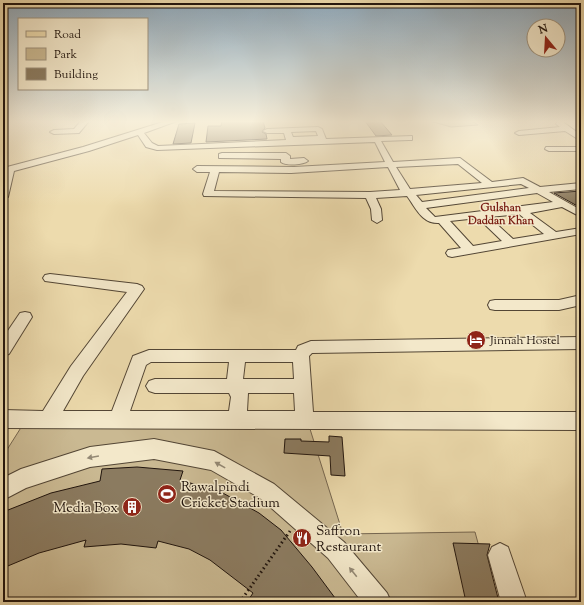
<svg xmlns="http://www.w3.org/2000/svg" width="584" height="605" viewBox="0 0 584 605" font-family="'Sorts Mill Goudy',serif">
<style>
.green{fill:#cab992;stroke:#756650}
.building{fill:#8b7b60;stroke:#20140d}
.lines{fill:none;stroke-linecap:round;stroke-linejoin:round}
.minor-casing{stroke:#534635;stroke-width:2}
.major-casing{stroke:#20140d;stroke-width:2}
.path{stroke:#20140d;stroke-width:3;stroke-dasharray:1.5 3;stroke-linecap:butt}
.minor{fill:#f3e8ca;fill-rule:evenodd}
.major{fill:#eddbad;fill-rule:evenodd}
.oneway{fill:#948975}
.labels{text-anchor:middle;stroke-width:3;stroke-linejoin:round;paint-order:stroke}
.far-neighbourhood-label{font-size:11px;font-weight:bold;fill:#7a1f14;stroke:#f3e8ca}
.poi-label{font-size:12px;fill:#20140d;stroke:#f3e8ca;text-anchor:start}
.near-poi-label{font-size:14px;fill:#20140d;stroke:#f3e8ca;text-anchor:start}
</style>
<rect width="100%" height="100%" fill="#eddbad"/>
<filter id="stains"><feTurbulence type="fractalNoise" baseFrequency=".005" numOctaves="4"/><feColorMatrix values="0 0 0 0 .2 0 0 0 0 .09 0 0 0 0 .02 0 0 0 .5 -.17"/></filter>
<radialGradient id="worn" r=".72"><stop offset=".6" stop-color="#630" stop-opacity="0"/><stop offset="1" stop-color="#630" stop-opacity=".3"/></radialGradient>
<g class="green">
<path d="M430,121H472L478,125L451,127Z"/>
<path d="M22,426L310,429L343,534L475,532L494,602H3V456Z"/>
</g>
<g class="building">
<path d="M222,121H263L265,128L262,132L266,134L267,139L206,142L208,126H221Z"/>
<path d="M365,121H380L392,135L376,136Z"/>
<path d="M195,123L191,143L173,144L179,124Z"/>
<path d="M581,191V208L554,193Z"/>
<path d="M329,436L342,437L345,476L331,475L330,456L284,453L285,439H301V441L329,442Z"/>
<path d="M137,467L183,471L180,480L221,492L259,513L281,530L312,567L338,602H253L249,599L253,593L210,560L189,549L158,541L156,548L121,544L84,547L86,540L39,553L3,568V512L51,493L100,481L102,469Z"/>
<path d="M453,543L490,544L487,555L499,602H466Z"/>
</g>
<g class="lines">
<defs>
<g id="minor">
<path d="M81,121H89L79,133L54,134L50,132L54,130L74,129Z"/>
<path d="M166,121H177L144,133L152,143L158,146L286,140L284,133H267L263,131L267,129L318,127L322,129L326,139L412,136V140H409L381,141L393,162L460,158L492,182L523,178L540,187L581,183V189L549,192L581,210V217L562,207L530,213L556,232L581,228V234L452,257L448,256L446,253L448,250L461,248L439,223C422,224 416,208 407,196L376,198L381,209L382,220L377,223L372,220L371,209L366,198L204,196L203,194L210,172H197L193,169L197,166L294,167L385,162L375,142L157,150L146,147L138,135L89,151L14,171L8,197L3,200V178L7,167L83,147ZM316,131L318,136L293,137L291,132ZM458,164L482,183L410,189L396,167ZM388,167L400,190L370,192L214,191L219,172L291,173ZM521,184L529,188L422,202L416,195ZM537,193L553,202L435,217L426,208ZM519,214L544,234L513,239L489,217ZM478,218L502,241L473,246L450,221Z"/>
<path d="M570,121L581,123V128Z"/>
<path d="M557,122H563L581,135V141L565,131L519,135L515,133L519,131L560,127L556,124Z"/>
<path d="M546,147H581V151H549L545,149Z"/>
<path d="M222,153H286L290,156V159L304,158L308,161C303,165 286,166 281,162V159L219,158V154Z"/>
<path d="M50,274L137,284L142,286L144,289L83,376L63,411H112L133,356L149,350H296L298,346L311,341L581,337V349L312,353L309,356L313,412H581V430L3,428V410L43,411L71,366L127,292L45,281L43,278L45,275ZM151,362H229L227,379H155L149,381L146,386L149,391L155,393H229L231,397L229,411H130L146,365ZM245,362H293L294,379H243ZM248,393H294L295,411H247Z"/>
<path d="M581,295V305L559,310H495L490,309L488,305L490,301L495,300H559Z"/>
<path d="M25,312L30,313L32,317L9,354L3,356V338L20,313Z"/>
<path d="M154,439L214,451L274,484L344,542L387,593L391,602H362L328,558L260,498L211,470L154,459L90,467L26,488L3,500V478L21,469L90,447Z"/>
<path d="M500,543L508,547L527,602H501L488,555L492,547Z"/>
</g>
<path id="major" d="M563,121H574L581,126V134Z"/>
</defs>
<use href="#minor" class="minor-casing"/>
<use href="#major" class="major-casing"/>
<path class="path" d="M240,602L290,531"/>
<use href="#minor" class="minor"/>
<use href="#major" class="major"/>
</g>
<defs><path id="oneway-solid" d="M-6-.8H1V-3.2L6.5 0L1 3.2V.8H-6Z"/></defs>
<g class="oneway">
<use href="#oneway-solid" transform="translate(93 457) rotate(170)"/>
<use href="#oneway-solid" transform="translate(220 465) rotate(-151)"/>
<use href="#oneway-solid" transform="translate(353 572) rotate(-129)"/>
</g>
<linearGradient id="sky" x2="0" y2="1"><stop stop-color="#8ea8bb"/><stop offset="0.59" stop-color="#f7efda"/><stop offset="1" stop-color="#f7efda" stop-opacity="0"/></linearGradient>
<rect width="584" height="206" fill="url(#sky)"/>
<defs>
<symbol id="hotel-disc" viewBox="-11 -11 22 22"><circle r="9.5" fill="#8f2418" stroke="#f3e8ca"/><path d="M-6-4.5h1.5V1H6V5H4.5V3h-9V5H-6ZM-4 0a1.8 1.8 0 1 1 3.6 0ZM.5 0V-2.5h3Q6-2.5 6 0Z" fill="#fff"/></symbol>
<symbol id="stadium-disc" viewBox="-11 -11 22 22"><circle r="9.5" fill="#8f2418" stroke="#f3e8ca"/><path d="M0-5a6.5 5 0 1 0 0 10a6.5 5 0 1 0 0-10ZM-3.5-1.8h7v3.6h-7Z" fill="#fff"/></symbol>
<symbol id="building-disc" viewBox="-11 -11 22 22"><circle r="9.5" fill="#8f2418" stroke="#f3e8ca"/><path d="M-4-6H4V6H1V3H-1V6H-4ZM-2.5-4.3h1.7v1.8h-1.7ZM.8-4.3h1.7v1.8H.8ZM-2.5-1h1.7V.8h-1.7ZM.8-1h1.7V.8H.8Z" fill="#fff"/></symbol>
<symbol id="restaurant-disc" viewBox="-11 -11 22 22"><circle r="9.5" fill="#8f2418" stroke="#f3e8ca"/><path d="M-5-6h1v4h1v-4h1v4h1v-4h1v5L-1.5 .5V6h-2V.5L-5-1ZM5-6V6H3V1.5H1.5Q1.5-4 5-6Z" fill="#fff"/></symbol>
</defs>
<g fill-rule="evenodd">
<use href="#hotel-disc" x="465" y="329" width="22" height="22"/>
<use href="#stadium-disc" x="156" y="483" width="22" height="22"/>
<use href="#building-disc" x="121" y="496" width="22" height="22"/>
<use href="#restaurant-disc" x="291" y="527" width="22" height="22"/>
</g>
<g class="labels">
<g class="far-neighbourhood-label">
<text x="501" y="211">Gulshan<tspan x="501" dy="13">Daddan Khan</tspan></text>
</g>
<g class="poi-label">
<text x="490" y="344">Jinnah Hostel</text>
</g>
<g class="near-poi-label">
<text x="181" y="491">Rawalpindi<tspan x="181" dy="16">Cricket Stadium</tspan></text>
<text x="118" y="512" text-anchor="end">Media Box</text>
<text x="316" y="535">Saffron<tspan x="316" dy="16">Restaurant</tspan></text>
</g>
</g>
<rect width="584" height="605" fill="none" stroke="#eddbad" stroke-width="16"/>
<rect x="4" y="4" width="576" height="597" fill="none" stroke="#20140d" stroke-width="2"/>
<rect x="8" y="8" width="568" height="589" fill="none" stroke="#20140d"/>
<rect x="18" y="18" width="130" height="72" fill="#f3e8ca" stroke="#9f937e"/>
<rect x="26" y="31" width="20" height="6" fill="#eddbad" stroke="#9f937e"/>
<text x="54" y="38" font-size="12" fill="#20140d">Road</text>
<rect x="26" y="48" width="20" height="12" fill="#cab992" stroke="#9f937e"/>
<text x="54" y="58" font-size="12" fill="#20140d">Park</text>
<rect x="26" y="68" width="20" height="12" fill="#8b7b60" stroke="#9f937e"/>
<text x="54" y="78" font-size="12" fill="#20140d">Building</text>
<g transform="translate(546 38) rotate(342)"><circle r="19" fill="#f3e8ca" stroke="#9f937e"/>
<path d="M0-3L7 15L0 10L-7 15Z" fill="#8f2418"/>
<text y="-6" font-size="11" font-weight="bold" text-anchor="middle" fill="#20140d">N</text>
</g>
<rect width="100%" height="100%" filter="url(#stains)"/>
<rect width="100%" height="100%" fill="url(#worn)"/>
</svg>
